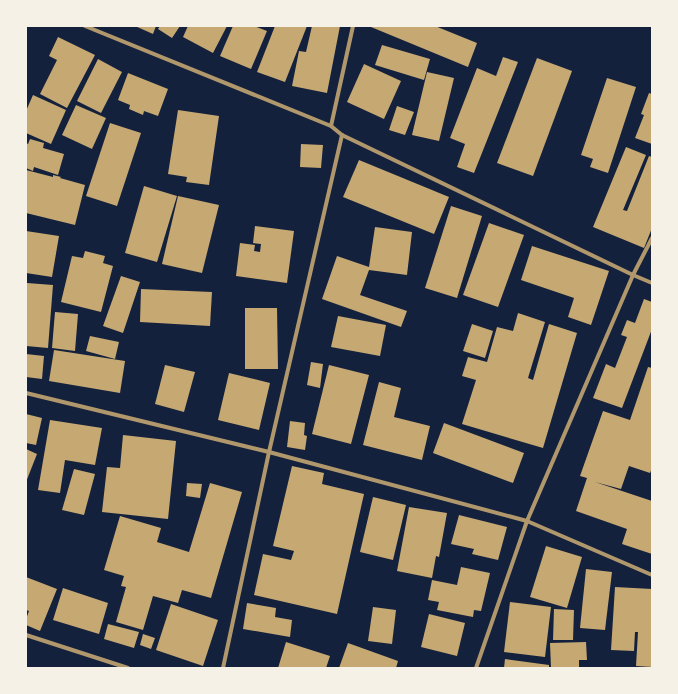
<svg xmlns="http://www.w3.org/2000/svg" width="678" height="694" viewBox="0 0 678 694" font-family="Mulish,sans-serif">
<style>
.building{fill:#c6a872}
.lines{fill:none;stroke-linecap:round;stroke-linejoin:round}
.minor{stroke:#b1986c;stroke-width:4}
</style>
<rect width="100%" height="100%" fill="#14213d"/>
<g class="building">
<path d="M135,26H156L153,34Z"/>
<path d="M160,26H180L172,38L158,29Z"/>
<path d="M188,26H227L213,53L183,37Z"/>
<path d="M233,26H254L267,31L251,69L220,56Z"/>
<path d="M275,26H307L285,82L257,72Z"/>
<path d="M312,26H340L327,93L292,86L299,51L306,52Z"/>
<path d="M372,26H435L477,43L468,67L371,27Z"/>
<path d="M58,37L95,55L67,108L40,94L57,60L49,56Z"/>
<path d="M382,45L430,59L424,80L375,65Z"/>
<path d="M503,57L518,62L474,173L457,167L465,144L450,138L477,68L496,76Z"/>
<path d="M537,58L572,71L533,176L497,163Z"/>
<path d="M98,59L122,72L101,113L77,101Z"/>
<path d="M364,64L401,81L384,119L347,102Z"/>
<path d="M427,72L454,78L439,141L412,135Z"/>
<path d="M128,73L168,89L158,116L144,111L143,115L129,109L130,105L118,100Z"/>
<path d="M607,78L636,87L608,173L590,167L593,159L581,155Z"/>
<path d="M649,93L652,94V144L635,138L644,115L641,114Z"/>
<path d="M33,95L66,110L51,144L26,133V111Z"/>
<path d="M76,105L106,118L92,149L62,135Z"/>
<path d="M397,106L414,112L405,135L389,130Z"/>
<path d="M178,110L219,116L209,185L186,182L187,177L168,174Z"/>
<path d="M110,123L141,133L117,206L86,196Z"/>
<path d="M30,139L44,143L43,148L64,154L58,175L34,167L33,171L26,168V143L28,144Z"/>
<path d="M301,144L323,145L321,168L300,167Z"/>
<path d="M626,147L646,155L623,210L627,211L649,156L652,157V228L644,248L593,227Z"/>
<path d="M359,160L449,197L434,234L343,197Z"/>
<path d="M26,170L53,177V175L61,177L60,178L85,185L75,225L26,213Z"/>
<path d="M144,186L177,196L157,262L125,253Z"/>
<path d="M178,196L219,205L202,273L162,264Z"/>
<path d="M451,206L482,216L457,298L425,288Z"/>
<path d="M489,223L524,235L498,307L463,295Z"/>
<path d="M255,226L294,231L287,283L236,276L240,243L255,245L254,251L260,252L261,244L253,243Z"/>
<path d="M375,227L412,232L407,275L369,270L360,295L407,311L401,327L322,299L337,256L369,267Z"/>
<path d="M26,231L59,236L52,277L26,273Z"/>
<path d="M532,246L609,271L591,325L568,317L574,298L521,280Z"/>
<path d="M85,251L105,256L103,263L113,266L101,312L61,302L72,256L83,258Z"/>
<path d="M121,276L140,282L123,333L103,326Z"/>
<path d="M27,283L53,285L48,348L26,346Z"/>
<path d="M141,289L212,292L210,326L140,322Z"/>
<path d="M644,299L652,302V329L622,408L593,398L606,364L615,368L627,337L621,335L627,320L635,323Z"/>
<path d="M245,308H277L278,369H245Z"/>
<path d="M55,312L78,314L75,351L52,348Z"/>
<path d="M518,313L545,322L528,378L533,380L549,324L577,333L543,448L462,424L476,380L462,376L468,357L487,362L497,327L513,331Z"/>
<path d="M338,316L386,325L380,356L331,347Z"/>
<path d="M472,324L493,331L485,358L463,351Z"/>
<path d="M90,336L119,342L115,359L86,351Z"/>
<path d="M54,350L125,361L120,393L49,381Z"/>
<path d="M26,354L44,356L42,379L26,377Z"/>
<path d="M311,362L323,364L320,388L307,385Z"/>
<path d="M165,365L195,372L184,412L155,404Z"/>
<path d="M329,365L369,375L351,444L312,434Z"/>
<path d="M648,367L652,368V468L650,473L629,466L621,489L595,482L652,501V554L622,544L627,529L576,511L587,478L580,476L603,411L630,420Z"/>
<path d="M229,373L270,383L259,430L218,420Z"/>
<path d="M379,382L401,388L394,417L430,426L422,460L363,445Z"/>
<path d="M26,414L42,418L36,445L26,443Z"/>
<path d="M50,420L102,428L95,465L65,460L60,493L38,490Z"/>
<path d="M290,421L305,423L304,435L307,436L305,450L287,447Z"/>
<path d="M444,423L524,453L513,483L433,453Z"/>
<path d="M123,435L176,441L168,519L102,512L107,467L120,468Z"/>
<path d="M26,449L37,454L26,482Z"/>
<path d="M292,466L324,473L322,484L364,494L337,614L254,595L263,554L291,560L294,551L273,546Z"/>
<path d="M74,469L95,474L84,515L62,510Z"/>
<path d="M187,483L202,484L200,498L186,496Z"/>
<path d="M210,483L242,492L211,598L182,590L178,603L153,596L143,630L116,622L126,587L121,586L124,576L104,570L120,516L161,528L157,542L189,552Z"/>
<path d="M373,497L406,505L393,560L360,552Z"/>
<path d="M409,507L447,513L439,557L436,556L432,578L397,571Z"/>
<path d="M459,515L507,527L498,560L472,554L474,549L451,544Z"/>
<path d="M546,546L582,557L567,608L530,597Z"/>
<path d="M461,567L490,573L481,611L474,610L473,617L437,610L439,602L428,600L432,580L457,585Z"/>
<path d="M586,569L612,572L605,630L580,628Z"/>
<path d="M26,577L57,589L40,631L26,625V619L29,611L26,610Z"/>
<path d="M615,587L652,589V667L636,666L638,632H635L634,651L611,650Z"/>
<path d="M63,588L108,603L99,634L53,620Z"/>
<path d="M510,602L551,607L545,657L504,652Z"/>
<path d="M247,603L276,608L275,617L292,620L290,637L243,629Z"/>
<path d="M171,604L218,620L203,666L156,650Z"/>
<path d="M373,607L396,610L392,644L368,641Z"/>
<path d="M554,609L574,610L573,640H553Z"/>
<path d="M429,614L465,623L457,656L421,647Z"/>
<path d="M108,624L139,632L134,648L104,639Z"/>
<path d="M143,634L155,638L151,649L140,645Z"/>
<path d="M286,642L330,656L326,668H278Z"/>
<path d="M586,642L587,660H579V668H551L550,643Z"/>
<path d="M348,643L398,661L396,668H339Z"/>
<path d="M505,659L549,665V668H504Z"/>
</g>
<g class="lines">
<g class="minor">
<path d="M85,26L331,126L342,135L633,275L652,283"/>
<path d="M331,126L353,26"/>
<path d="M26,393L269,452L527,521L652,575"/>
<path d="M26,635L128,668"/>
<path d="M223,668L269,452L342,135"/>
<path d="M476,668L527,521L633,275L652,238"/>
</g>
</g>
<rect width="678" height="694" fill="none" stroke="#f6f1e7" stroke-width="54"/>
</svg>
